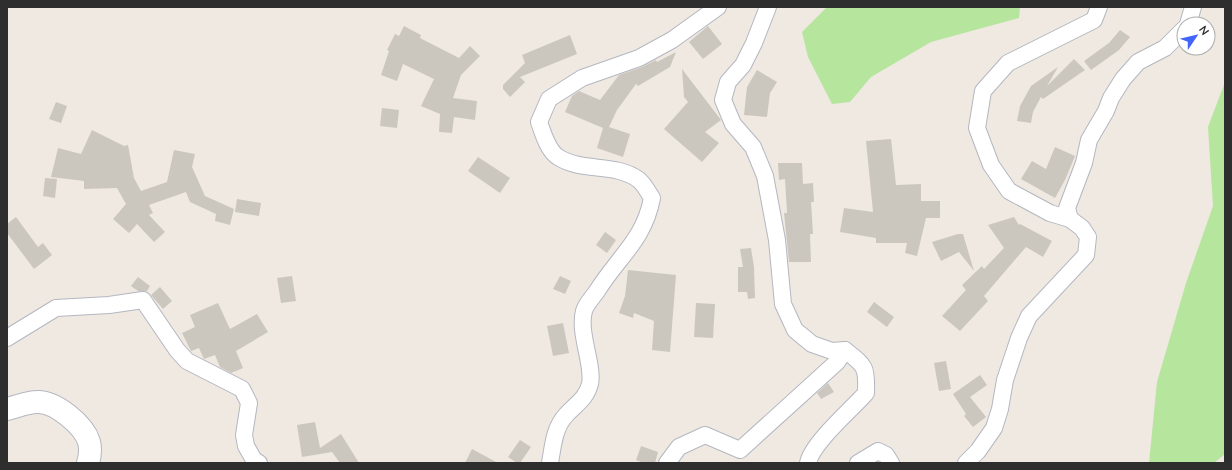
<svg xmlns="http://www.w3.org/2000/svg" width="1232" height="470" viewBox="0 0 1232 470" font-family="Mulish,sans-serif">
<style>
.green{fill:#b6e59e}
.building{fill:#cbc7bf}
.lines{fill:none;stroke-linecap:round;stroke-linejoin:round}
.minor-casing{stroke:#b4b7c1;stroke-width:18}
.secondary-casing{stroke:#b4b7c1;stroke-width:24}
.minor{stroke:#fff;stroke-width:16}
.secondary{stroke:#fff;stroke-width:22}
</style>
<rect width="100%" height="100%" fill="#efe9e1"/>
<g class="green">
<path d="M827,7H1020L1019,18L931,42L871,77L850,102L832,104L808,57L802,32Z"/>
<path d="M1225,82V454L1214,463H1149L1157,382L1186,283L1213,206L1208,127Z"/>
</g>
<g class="building">
<path d="M404,26L421,35L420,38L459,58L470,46L480,56L461,75L453,98L477,101L475,120L454,117L452,133L439,132L440,114L421,106L434,79L403,64L397,81L381,75L389,51L387,50L395,34L399,36Z"/>
<path d="M708,26L722,44L703,59L689,42Z"/>
<path d="M1120,30L1130,37L1119,50L1091,70L1084,61L1109,43Z"/>
<path d="M570,35L577,54L520,77L525,82L510,97L503,89V85L525,63L522,55Z"/>
<path d="M676,52L670,67L638,86L636,84L617,110L609,127L630,134L623,157L597,148L603,128L565,112L572,96L579,91L600,100L619,75L642,67L656,60L657,62Z"/>
<path d="M1074,59L1085,70L1043,99L1041,97L1033,112L1031,123L1017,121L1020,106L1031,86L1058,67L1047,86Z"/>
<path d="M682,69L721,120L705,132L719,143L702,162L664,129L688,102L684,97Z"/>
<path d="M757,70L777,82L770,93L767,117L744,115L747,87Z"/>
<path d="M56,102L67,106L61,123L49,119Z"/>
<path d="M382,108L399,110L397,128L380,126Z"/>
<path d="M92,130L124,146L128,145L134,178L141,191L167,182L174,150L195,154L192,167L205,196L234,209L230,225L215,221L216,214L190,202L186,192L149,205L153,213L149,215L165,232L154,242L137,224L129,233L113,219L126,204L117,188L84,189V181L51,177L58,148L81,154Z"/>
<path d="M891,139L896,185L921,184V201H940V218H926L917,256L905,253L907,243H876V238L840,232L844,208L873,212L866,141Z"/>
<path d="M1055,147L1075,156L1065,180L1055,198L1021,179L1032,161L1046,169Z"/>
<path d="M478,157L510,178L500,193L468,171Z"/>
<path d="M778,163H802L803,184L813,183L814,202H811L813,234H810L811,262H789L784,213H787L785,179L779,180Z"/>
<path d="M45,178L57,179L55,198L43,196Z"/>
<path d="M237,199L261,203L259,216L235,212Z"/>
<path d="M16,217L38,247L43,243L52,255L34,269L7,233V224Z"/>
<path d="M1014,217L1019,225L1020,224L1052,241L1043,257L1026,247L984,296L988,301L960,331L942,316L966,290L962,285L982,266L984,269L1004,248L988,225Z"/>
<path d="M605,232L616,240L607,253L596,245Z"/>
<path d="M958,234H963L974,271L959,252L941,261L932,242Z"/>
<path d="M751,248L754,267L755,298L748,299L747,292H738V267H743L740,249Z"/>
<path d="M628,270L676,275L670,352L652,350L654,321L634,313L633,318L619,313L625,296Z"/>
<path d="M292,276L296,301L281,303L277,278Z"/>
<path d="M560,276L571,281L565,294L553,289Z"/>
<path d="M138,277L150,286L147,291H138L131,286Z"/>
<path d="M160,287L172,301L163,309L151,295Z"/>
<path d="M874,302L894,317L887,327L867,312Z"/>
<path d="M218,303L230,329L257,314L268,332L236,351L243,368L231,373L220,367L215,355L204,359L199,348L191,351L182,333L195,327L190,315Z"/>
<path d="M696,303L715,304L713,338L694,337Z"/>
<path d="M563,323L569,353L553,356L547,326Z"/>
<path d="M946,361L951,389L939,391L934,363Z"/>
<path d="M980,375L987,385L970,397L986,417L973,427L964,416L966,414L953,394Z"/>
<path d="M828,383L834,392L821,399L817,393Z"/>
<path d="M315,422L320,448L341,434L359,463H340L332,452L302,457L297,425Z"/>
<path d="M520,440L531,447L520,463H517L508,457Z"/>
<path d="M641,446L658,452L655,463H644L636,460Z"/>
<path d="M472,449L498,463H465Z"/>
</g>
<g class="lines">
<defs>
<g id="minor">
<path d="M768,7L754,43L743,65L728,82L723,100L733,124L753,147L765,176L777,240L783,304L795,330L812,344L832,351L845,350"/>
<path d="M1188,24L1193,7"/>
<path d="M1070,219L1067,208L1084,163L1089,140L1106,111L1111,98L1123,79L1138,62L1165,48L1184,29"/>
<path d="M7,338L56,308L109,305L143,300L177,350L187,361L242,389L249,403L244,435L246,446L254,460L259,463"/>
<path d="M550,463C553,446 554,428 566,415C576,404 586,399 590,384C594,365 578,333 584,311C586,304 593,297 597,291C619,256 644,240 652,198C648,192 644,184 639,180C615,162 583,173 558,157C548,151 543,133 539,122L549,99L582,78L639,58L672,40L718,7"/>
<path d="M667,463L679,447L705,435L740,450L837,362L845,350C865,366 867,366 866,393C852,409 812,443 808,463"/>
<path d="M858,463L878,451L886,455L891,463"/>
<path d="M966,463L978,451L994,428L1000,409L1005,380L1019,338L1029,316L1086,255L1088,237L1082,228L1070,219L1050,213L1009,191L991,165L977,128L983,91L1008,63L1094,20L1099,7"/>
</g>
<path id="secondary" d="M7,409C16,407 27,402 37,402C55,401 84,425 89,442C91,449 90,456 88,463"/>
</defs>
<use href="#minor" class="minor-casing"/>
<use href="#secondary" class="secondary-casing"/>
<use href="#minor" class="minor"/>
<use href="#secondary" class="secondary"/>
</g>
<rect width="1232" height="470" fill="none" stroke="#2e2e2e" stroke-width="16"/>
<g transform="translate(1196 36) rotate(55)"><circle r="19" fill="#ffffff" stroke="#ababab"/>
<path d="M0-3L7 15L0 10L-7 15Z" fill="#4264fb"/>
<text y="-6" font-size="11" font-weight="bold" text-anchor="middle" fill="#2e2e2e">N</text>
</g>
</svg>
